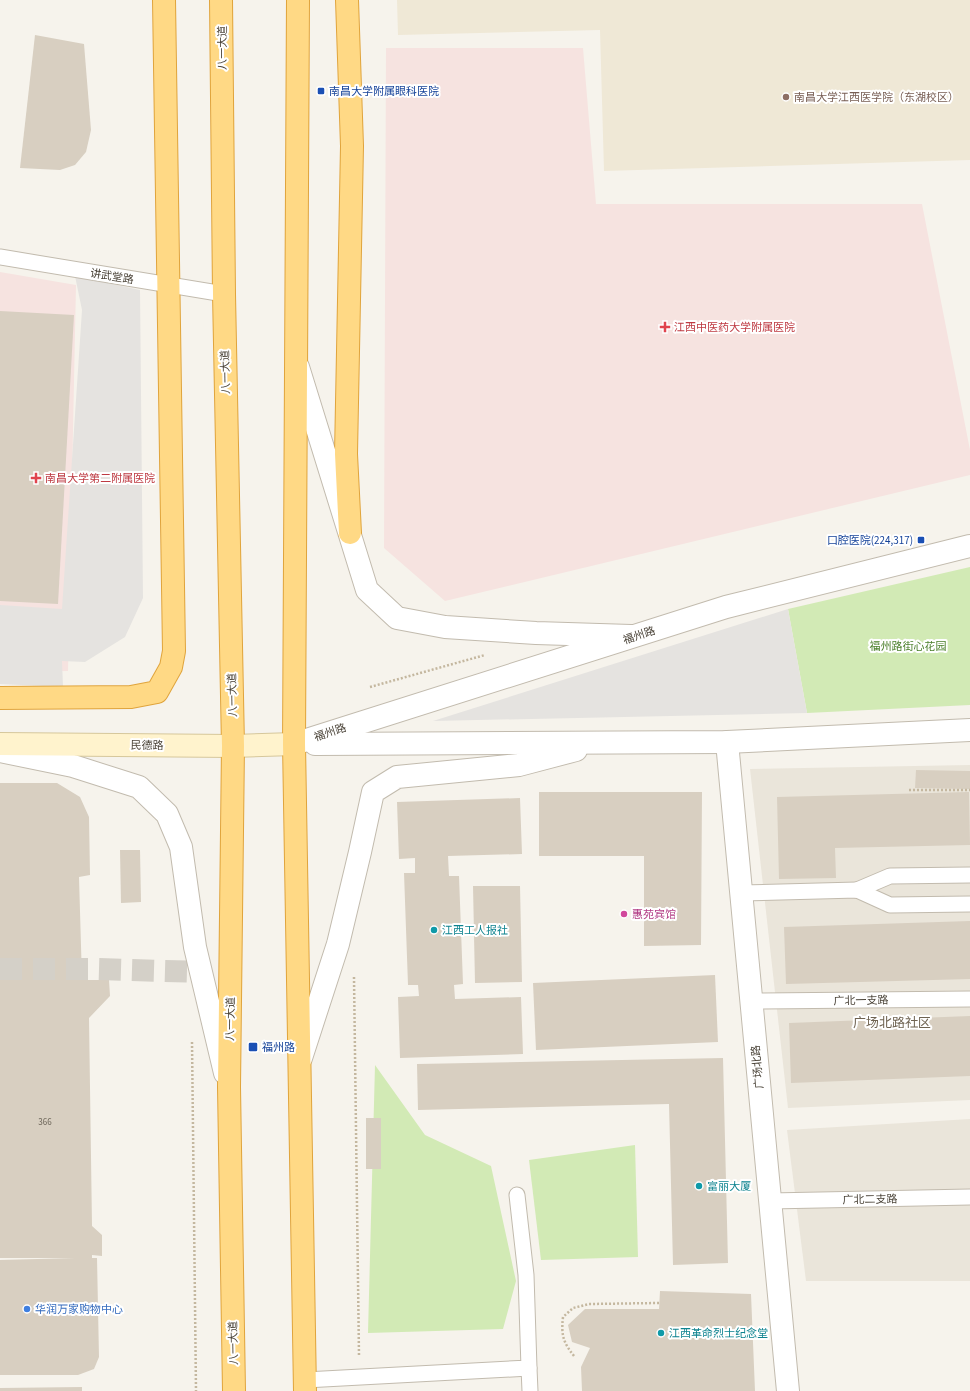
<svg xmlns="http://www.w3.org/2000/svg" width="970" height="1391" viewBox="0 0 970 1391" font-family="'Source Sans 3','Noto Sans SC',sans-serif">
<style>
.residential{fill:#eae5da}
.education{fill:#efe8d6}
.medical{fill:#f6e3e0}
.green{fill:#d2eab5}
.parking{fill:#e5e3e0}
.building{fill:#d8cfc1}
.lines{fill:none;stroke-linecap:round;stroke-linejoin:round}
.minor-tunnel{stroke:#d4d0c8;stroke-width:22;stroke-dasharray:22 11;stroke-linecap:butt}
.service-casing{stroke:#c2bbae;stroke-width:17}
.minor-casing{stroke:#c2bbae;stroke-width:24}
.tertiary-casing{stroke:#c2bbae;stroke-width:24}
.secondary-casing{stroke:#d6c79b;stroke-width:24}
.trunk-casing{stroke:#e0a43c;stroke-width:24}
.path{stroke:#c4b79f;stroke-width:2.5;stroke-dasharray:2 2;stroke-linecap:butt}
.service{stroke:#fff;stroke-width:15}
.minor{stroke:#fff;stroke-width:22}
.tertiary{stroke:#fff;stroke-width:22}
.secondary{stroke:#fff3cd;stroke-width:22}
.trunk{stroke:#ffd985;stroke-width:22}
.transit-dot{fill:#1a4fb4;stroke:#fff;stroke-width:1.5}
.education-dot{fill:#8d6e63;stroke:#fff;stroke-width:1.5}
.health-dot{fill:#e0444e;stroke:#fff;stroke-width:1.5}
.hotel-dot{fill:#d1479c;stroke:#fff;stroke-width:1.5}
.culture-dot{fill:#0f9aa8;stroke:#fff;stroke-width:1.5}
.shop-dot{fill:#3f7fe0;stroke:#fff;stroke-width:1.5}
.labels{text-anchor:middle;stroke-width:4;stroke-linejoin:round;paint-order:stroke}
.number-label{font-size:9px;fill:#6e675b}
.street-label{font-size:11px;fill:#4b4439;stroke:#fff}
.transit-label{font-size:11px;fill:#164399;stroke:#fff;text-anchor:start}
.education-label{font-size:11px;fill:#785e54;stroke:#fff;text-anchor:start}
.health-label{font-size:11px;fill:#be3a42;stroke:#fff;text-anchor:start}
.park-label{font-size:11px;fill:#4a7f2a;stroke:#fff}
.hotel-label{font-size:11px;fill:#b23c85;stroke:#fff;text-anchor:start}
.culture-label{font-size:11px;fill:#0d838f;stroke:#fff;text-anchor:start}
.shop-label{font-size:11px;fill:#366cbe;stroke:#fff;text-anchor:start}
.quarter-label{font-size:13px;fill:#6e6250;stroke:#fff}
</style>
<rect width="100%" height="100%" fill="#f6f3ec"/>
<g class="residential">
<path d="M970,765V1100L788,1108L750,769Z"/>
<path d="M970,1119V1281H806L787,1130Z"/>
</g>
<path class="education" d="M397,0H970V160L604,171L600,30L398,35Z"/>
<g class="medical">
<path d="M386,48H583L596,204H922L970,450V475L445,601L384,548Z"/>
<path d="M0,272L76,285L68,671L0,672Z"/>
</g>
<g class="green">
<path d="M970,567V705L807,713L788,609Z"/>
<path d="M375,1065L425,1135L491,1166L516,1281L503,1329L368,1333Z"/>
<path d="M635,1145L638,1257L541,1260L529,1160Z"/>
</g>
<g class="parking">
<path d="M75,276L140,290L143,598L125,637L85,662L62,661L63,687L0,684V605L62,609L82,310Z"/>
<path d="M788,609L807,713L433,721Z"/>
</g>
<g class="building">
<path d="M35,35L84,44L91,130L86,152L75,165L60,170L20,168Z"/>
<path d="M0,311L74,315L58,604L0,601Z"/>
<path d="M916,770L970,771V789L915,788Z"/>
<path d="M0,783H57L80,797L89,817L90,875L79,877L82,980H109L110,996L89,1018L92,1226L102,1235V1256L92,1255V1258H97L99,1357L94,1369L78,1375H0V1260L75,1258H0Z"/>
<path d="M539,792H702L701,945L644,946V856H539Z"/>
<path d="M969,792L970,845L835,848L836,878L779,879L777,797Z"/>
<path d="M520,798L522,854L448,856L449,876H459L463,984L454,985L455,999L521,997L523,1054L400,1058L398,997L419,996L418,985H408L404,873H415V858L399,859L397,802Z"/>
<path d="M120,850H140L141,902L121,903Z"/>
<path d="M473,886H520L522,982L475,983Z"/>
<path d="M970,921V979L786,984L784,927Z"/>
<path d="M715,975L718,1042L536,1050L533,983Z"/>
<path d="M970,1016V1076L791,1083L789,1023Z"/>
<path d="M723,1058L728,1263L673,1265L669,1104L418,1110L417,1064Z"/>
<rect x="366" y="1118" width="15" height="51"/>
<path d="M660,1291L751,1294L755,1391H582L581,1367L590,1348L572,1342L568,1325L585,1309H659Z"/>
<path d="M82,1387V1391H0V1388Z"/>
</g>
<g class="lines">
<path class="minor-tunnel" d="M0,969H96L201,972"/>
<defs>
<g id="service">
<path d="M0,257L224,294"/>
<path d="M857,890L890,876L970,875"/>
<path d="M741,893L857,890L890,905L970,904"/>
<path d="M751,1001L970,999"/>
<path d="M770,1201L970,1197"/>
<path d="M529,1368L530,1391"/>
<path d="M305,1380L529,1368L526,1275L517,1195"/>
</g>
<path id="minor" d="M298,367L367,590L397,618L445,627L536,633L631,636"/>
<g id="tertiary">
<path d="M727,742L788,1391"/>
<path d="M294,744L726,607L970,546"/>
<path d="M315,744L727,742L970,730"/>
<path d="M0,751L73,766L139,787L167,814L181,847L195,947L225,1073"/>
<path d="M301,1058L338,944L360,852L373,792L397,777L519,765L576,750"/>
</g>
<path id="secondary" d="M0,744L233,746L294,744"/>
<g id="trunk">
<path d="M221,0L224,294L233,746L229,1087L234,1391"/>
<path d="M298,0L294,744L305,1391"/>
<path d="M347,0L352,146L346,454L350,533"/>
<path d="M0,698L131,697L157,692L171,667L174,651L164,0"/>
</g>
</defs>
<use href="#service" class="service-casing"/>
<use href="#minor" class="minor-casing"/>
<use href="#tertiary" class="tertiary-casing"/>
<use href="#secondary" class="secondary-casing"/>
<use href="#trunk" class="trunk-casing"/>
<g class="path">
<path d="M370,687L485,655"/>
<path d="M909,790H970"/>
<path d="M354,977L359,1356"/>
<path d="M192,1042L196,1391"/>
<path d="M574,1356C563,1342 561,1335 563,1317L573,1308L589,1304L659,1303"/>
</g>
<use href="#service" class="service"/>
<use href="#minor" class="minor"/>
<use href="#tertiary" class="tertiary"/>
<use href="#secondary" class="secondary"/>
<use href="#trunk" class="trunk"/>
</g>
<g class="transit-dot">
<rect x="317" y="87" width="8" height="8" rx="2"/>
<rect x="917" y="536" width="8" height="8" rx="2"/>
<rect x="248" y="1042" width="10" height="10" rx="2"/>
</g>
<circle class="education-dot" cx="786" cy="97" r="4"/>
<g class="health-dot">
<path d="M663 321h4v4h4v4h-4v4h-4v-4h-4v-4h4z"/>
<path d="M34 472h4v4h4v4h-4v4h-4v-4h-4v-4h4z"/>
</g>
<circle class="hotel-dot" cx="624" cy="914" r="4"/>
<g class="culture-dot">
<circle cx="434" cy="930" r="4"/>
<circle cx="699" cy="1186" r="4"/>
<circle cx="661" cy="1333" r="4"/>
</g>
<circle class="shop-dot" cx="27" cy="1309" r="4"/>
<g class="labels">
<g class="number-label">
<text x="45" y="1125">366</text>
</g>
<g class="street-label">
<text transform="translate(222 48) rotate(-90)" y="4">八一大道</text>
<text transform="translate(112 276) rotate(9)" y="4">讲武堂路</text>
<text transform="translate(225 372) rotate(-91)" y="4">八一大道</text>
<text transform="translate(639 635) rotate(-18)" y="4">福州路</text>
<text transform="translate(232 695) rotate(-91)" y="4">八一大道</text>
<text transform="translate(330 732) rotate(-18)" y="4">福州路</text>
<text transform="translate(147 745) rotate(1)" y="4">民德路</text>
<text transform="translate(861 1000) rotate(-1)" y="4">广北一支路</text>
<text transform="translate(230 1019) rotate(-89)" y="4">八一大道</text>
<text transform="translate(757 1067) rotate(-95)" y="4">广场北路</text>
<text transform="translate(870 1199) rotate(-1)" y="4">广北二支路</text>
<text transform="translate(233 1343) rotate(-91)" y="4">八一大道</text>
</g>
<g class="transit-label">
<text x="329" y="95">南昌大学附属眼科医院</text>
<text x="913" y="544" text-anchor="end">口腔医院(224,317)</text>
<text x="262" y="1051">福州路</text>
</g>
<g class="education-label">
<text x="794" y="101">南昌大学江西医学院（东湖校区）</text>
</g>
<g class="health-label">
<text x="674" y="331">江西中医药大学附属医院</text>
<text x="45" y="482">南昌大学第二附属医院</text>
</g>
<g class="park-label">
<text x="908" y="650">福州路街心花园</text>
</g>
<g class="hotel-label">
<text x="632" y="918">惠苑宾馆</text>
</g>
<g class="culture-label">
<text x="442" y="934">江西工人报社</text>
<text x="707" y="1190">富丽大厦</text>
<text x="669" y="1337">江西革命烈士纪念堂</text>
</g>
<g class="shop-label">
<text x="35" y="1313">华润万家购物中心</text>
</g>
<g class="quarter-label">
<text x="892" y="1027">广场北路社区</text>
</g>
</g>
</svg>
